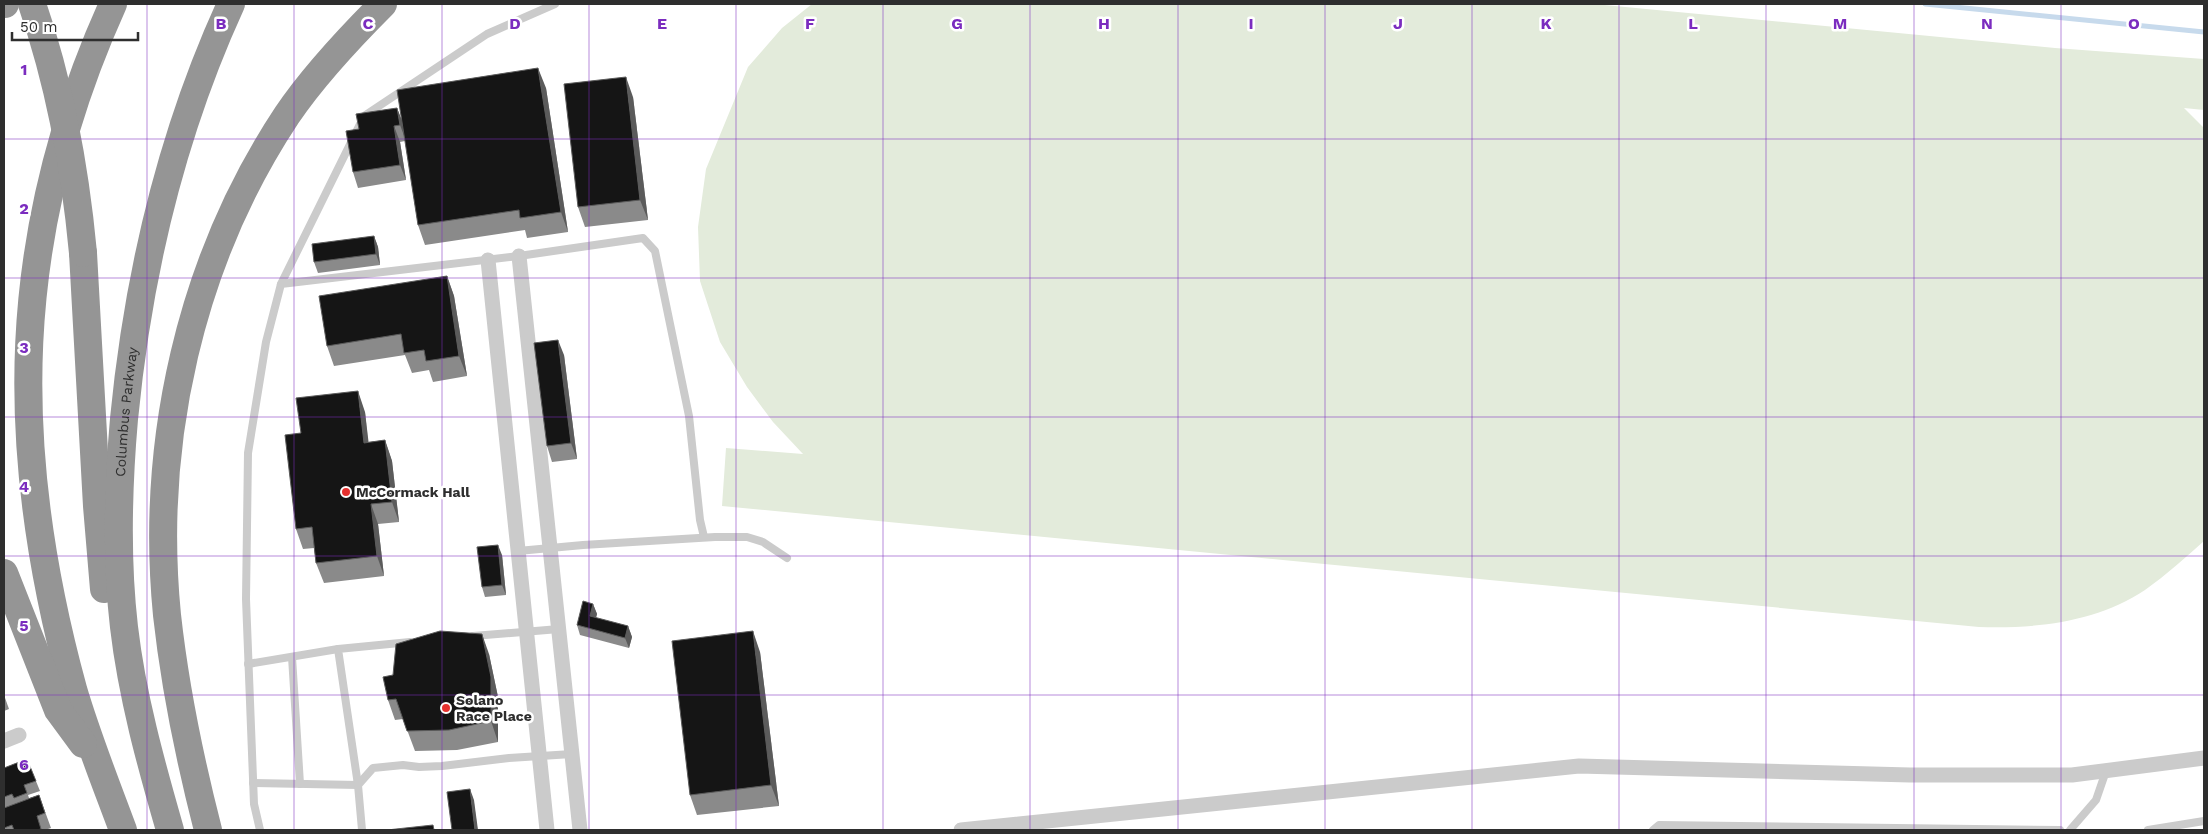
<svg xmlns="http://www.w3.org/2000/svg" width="2208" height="834" viewBox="0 0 2208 834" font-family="'Work Sans',sans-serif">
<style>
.green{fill:#e3ebdb}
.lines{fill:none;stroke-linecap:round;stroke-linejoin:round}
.stream{stroke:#c7daec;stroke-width:5}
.service{stroke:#cbcbcb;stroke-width:8}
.minor{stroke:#cbcbcb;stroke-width:15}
.motorway{stroke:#959595;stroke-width:28}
.motorway-bridge{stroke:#959595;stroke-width:28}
.wall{fill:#8a8a8a}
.shaded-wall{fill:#5b5b5b}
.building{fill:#151515;stroke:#5b5b5b}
.grid{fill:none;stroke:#7b2cbf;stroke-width:1;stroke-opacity:0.55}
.poi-dot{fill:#e6312f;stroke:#fff;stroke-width:2}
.labels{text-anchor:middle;stroke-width:5;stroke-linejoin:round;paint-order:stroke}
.street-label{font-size:14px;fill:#2e2e2e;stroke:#fff}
.poi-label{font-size:14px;font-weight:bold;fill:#2e2e2e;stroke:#fff;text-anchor:start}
.grid-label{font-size:16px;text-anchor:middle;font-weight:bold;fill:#7b2cbf;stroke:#fff;stroke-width:5;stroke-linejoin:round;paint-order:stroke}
</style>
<rect width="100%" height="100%" fill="#fff"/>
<path class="green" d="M812,4H1594L2055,48L2204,59V110L2184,108L2204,128V541C2185,558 2166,575 2145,590C2097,622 2036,629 1979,627L722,506L726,448L803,454L773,422L747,387L720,342L700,281L698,227L706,169L748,67L782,28Z"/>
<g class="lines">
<path class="stream" d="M1925,4L2204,32"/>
<g class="service">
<path d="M281,284L364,116L487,34L555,4"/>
<path d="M518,551L583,545L715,537H747L763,542L787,558"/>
<path d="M473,636L559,629"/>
<path d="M292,657L300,784"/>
<path d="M248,664L338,649"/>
<path d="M253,783L358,785L338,649L410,642"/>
<path d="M260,830L254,804L246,599L248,453L266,342L281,284L519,256L643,238L655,251L689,416L700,520L704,537"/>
<path d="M362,830L358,785L373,768L403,765L419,767L442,766L509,758L572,754"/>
<path d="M1653,830L1659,825L2060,830"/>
<path d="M2070,830L2096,800L2106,771"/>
<path d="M2148,830L2204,821"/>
</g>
<g class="minor">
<path d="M519,256L580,830"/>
<path d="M488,260L547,830"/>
<path d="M4,741L19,735"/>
<path d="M961,830L1579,766L1910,775H2072L2204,758"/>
</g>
<g class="motorway">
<path d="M4,4H5"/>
<path d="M113,4C9,234 7,448 73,689C87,737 106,784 123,830"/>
<path d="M83,253L97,506L104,589"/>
<path d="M4,573L58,710L83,744"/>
<path id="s1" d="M170,830C151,764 132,696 124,627C116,558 118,488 124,419C138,275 171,135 231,4"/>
<path d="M208,830C190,760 175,688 167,615C150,442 190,261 287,115C314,75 349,38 383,4"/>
</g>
<path class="motorway-bridge" d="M32,4C60,85 75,167 83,253"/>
</g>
<g class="wall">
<path d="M546,88L568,232L527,238L525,230L425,245L418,225L405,141L400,142L406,180L358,188L353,172L359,129L397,108L401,119Z"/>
<path d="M633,97L648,220L585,227L578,207Z"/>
<path d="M374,236L378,247L380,265L318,273L314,262Z"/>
<path d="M447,276L454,296L467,376L433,382L429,370L412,373L405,355L334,366L327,346Z"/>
<path d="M564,355L577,459L552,462L547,446Z"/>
<path d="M365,412L368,442L385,440L392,461L399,522L378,524L384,576L324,583L316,563L314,548L303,549L296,529L301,433Z"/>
<path d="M502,555L506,595L485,597L482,587Z"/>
<path d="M593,604L597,614L596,618L628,626L632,637L629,648L580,635L577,625Z"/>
<path d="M760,652L779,806L697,815L690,795Z"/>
<path d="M489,654L498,697V742L457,750L415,751L403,719L395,720L388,700L393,675Z"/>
<path d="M4,695L9,709L4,711Z"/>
<path d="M27,759L40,791L28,795L29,798L39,795L51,828L45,830H4V768Z"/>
</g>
<g class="shaded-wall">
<path d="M538,68L546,88L568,232L561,212Z"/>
<path d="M626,77L633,97L648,220L640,200Z"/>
<path d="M397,108L403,123L406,141L400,125Z"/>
<path d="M394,126L400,142L406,180L400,165Z"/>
<path d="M374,236L378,247L380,265L376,254Z"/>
<path d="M447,276L454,296L467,376L459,356Z"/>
<path d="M558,340L564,355L577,459L571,443Z"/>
<path d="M358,391L365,412L371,463L364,443Z"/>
<path d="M385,440L392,461L399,522L392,502Z"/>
<path d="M371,504L378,524L384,576L377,556Z"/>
<path d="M498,545L502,555L506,595L502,585Z"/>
<path d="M593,604L597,614L593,627L590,616Z"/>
<path d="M628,626L632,637L629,648L625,638Z"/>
<path d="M753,631L760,652L779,806L771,785Z"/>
<path d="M482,634L489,654L498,697V742L491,721Z"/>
<path d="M470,789L474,800L478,830H475Z"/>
</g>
<g class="building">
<path d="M538,68L561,212L520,218L519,210L418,225L397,90Z"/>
<path d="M626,77L640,200L578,207L564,84Z"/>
<path d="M397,108L400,125L394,126L400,165L353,172L346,131L359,129L356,114Z"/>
<path d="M374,236L376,254L314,262L312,244Z"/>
<path d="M447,276L459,356L426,361L424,350L404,353L401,334L327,346L319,296Z"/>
<path d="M558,340L571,443L547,446L534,343Z"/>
<path d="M358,391L364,443L385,440L392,502L371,504L377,556L316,563L312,527L296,529L285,435L301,433L296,398Z"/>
<path d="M498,545L502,585L482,587L477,547Z"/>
<path d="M583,601L593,604L590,616L628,626L625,638L577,625Z"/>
<path d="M440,631L482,634L491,677V721L449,730L407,731L396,699L388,700L383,677L393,675L396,644Z"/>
<path d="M753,631L771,785L690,795L672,641Z"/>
<path d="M27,759L36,781L24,785L27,793L14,798L12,794L4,797V768Z"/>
<path d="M470,789L475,830H452L447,792Z"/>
<path d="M39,795L45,813L37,816L41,829L37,830H14L12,825L4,828V808Z"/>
<path d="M433,825L434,830H387Z"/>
</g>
<path class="grid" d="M147,4V830M294,4V830M442,4V830M589,4V830M736,4V830M883,4V830M1030,4V830M1178,4V830M1325,4V830M1472,4V830M1619,4V830M1766,4V830M1914,4V830M2061,4V830M4,139H2204M4,278H2204M4,417H2204M4,556H2204M4,695H2204"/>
<g class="poi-dot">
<circle cx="346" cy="492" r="5"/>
<circle cx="446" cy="708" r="5"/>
</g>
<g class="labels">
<g class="street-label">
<text dy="5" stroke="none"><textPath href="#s1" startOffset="424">Columbus Parkway</textPath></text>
</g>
<g class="poi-label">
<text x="356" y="497">McCormack Hall</text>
<text x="456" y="705">Solano<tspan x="456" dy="16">Race Place</tspan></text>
</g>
</g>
<g class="grid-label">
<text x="221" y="29">B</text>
<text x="368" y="29">C</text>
<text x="515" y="29">D</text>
<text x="662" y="29">E</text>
<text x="810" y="29">F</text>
<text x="957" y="29">G</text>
<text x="1104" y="29">H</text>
<text x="1251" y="29">I</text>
<text x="1398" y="29">J</text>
<text x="1546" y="29">K</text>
<text x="1693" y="29">L</text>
<text x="1840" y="29">M</text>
<text x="1987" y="29">N</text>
<text x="2134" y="29">O</text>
<text x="24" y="75">1</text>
<text x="24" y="214">2</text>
<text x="24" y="353">3</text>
<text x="24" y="492">4</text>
<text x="24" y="631">5</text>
<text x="24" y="770">6</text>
</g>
<rect width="2208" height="834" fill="none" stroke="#2e2e2e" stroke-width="10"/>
<path d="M12 32v8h126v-8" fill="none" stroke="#2e2e2e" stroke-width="2.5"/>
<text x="20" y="32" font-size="15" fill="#2e2e2e" stroke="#ffffff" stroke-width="4" paint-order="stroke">50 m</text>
</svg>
